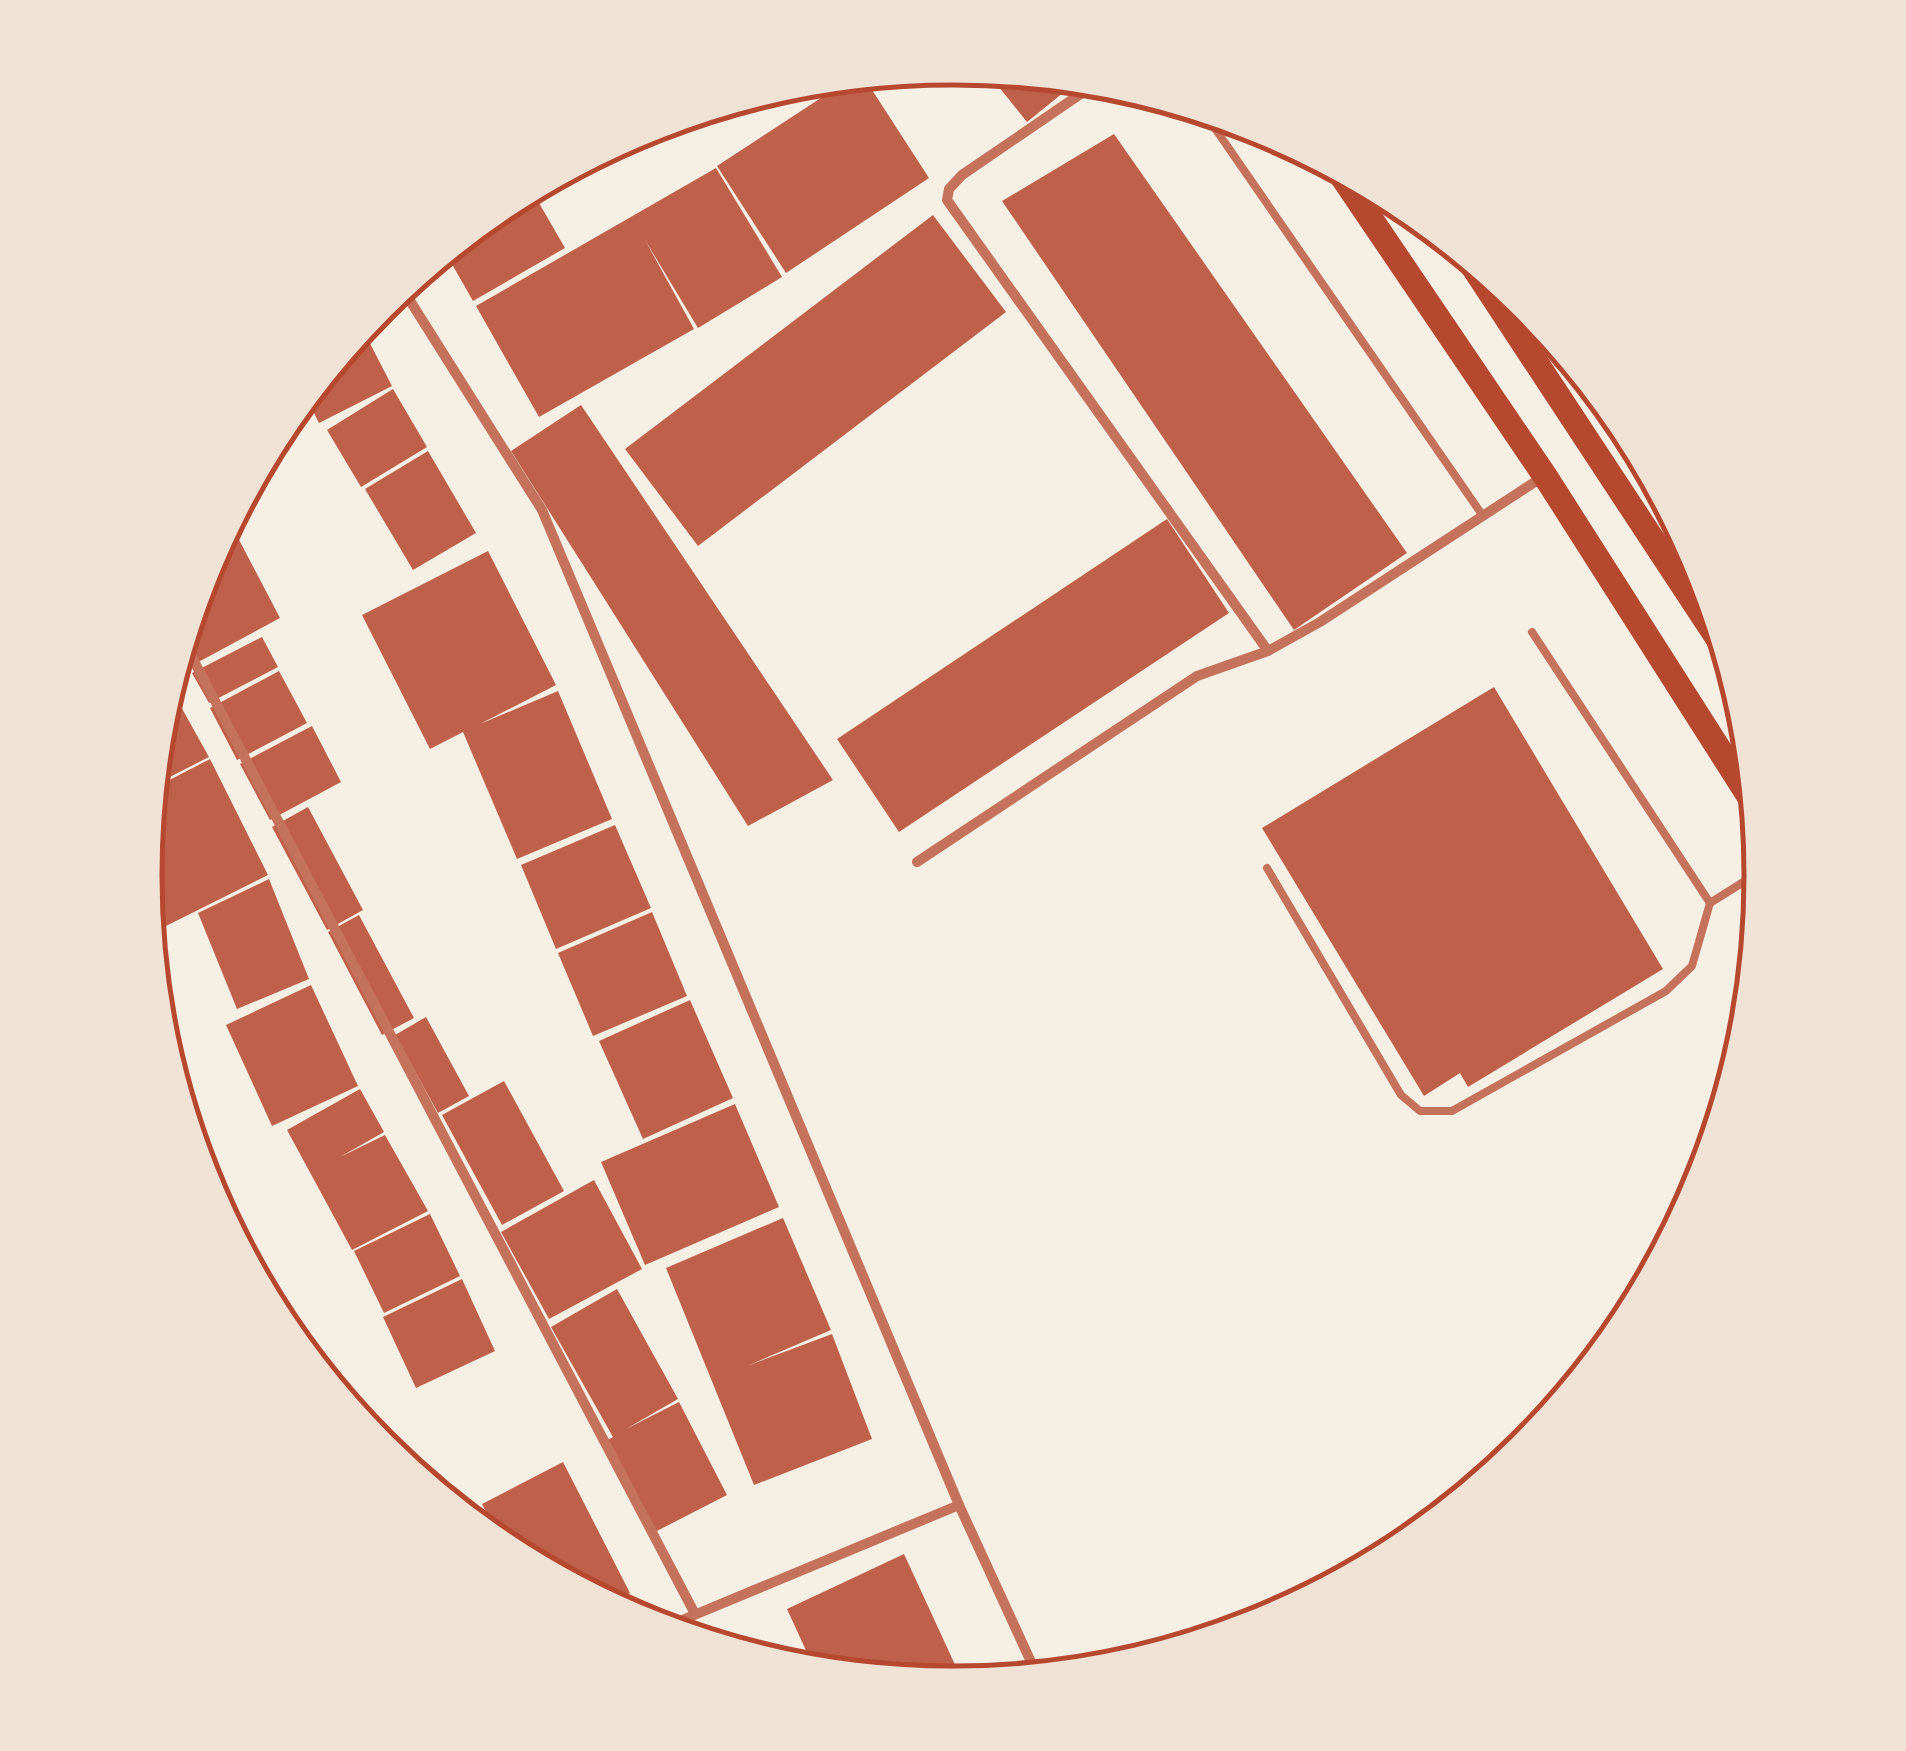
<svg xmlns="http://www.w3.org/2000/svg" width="1906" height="1751" viewBox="0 0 1906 1751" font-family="'PT Sans',sans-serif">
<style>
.building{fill:#bf614a}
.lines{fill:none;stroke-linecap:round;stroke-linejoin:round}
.service{stroke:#c5725c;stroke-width:8}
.minor{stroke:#c5725c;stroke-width:10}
.primary{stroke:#b5482f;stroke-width:25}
.rim{fill:none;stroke:#b5482f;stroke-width:5}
</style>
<rect width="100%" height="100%" fill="#f6efe4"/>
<g class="building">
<path d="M986,71L1015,74L1079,80L1027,122Z"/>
<path d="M863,76L929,178L786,273L717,166L853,77Z"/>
<path d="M1114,134L1407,553L1294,630L1002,201Z"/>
<path d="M716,168L782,277L698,328L645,240L694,329L539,417L476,306Z"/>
<path d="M531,189L565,248L473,301L445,252L505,203Z"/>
<path d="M933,215L1006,312L698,546L625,449Z"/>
<path d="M362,328L392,386L319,423L306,397Z"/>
<path d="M393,389L427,447L361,487L327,430Z"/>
<path d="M581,405L833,780L748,826L511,451Z"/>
<path d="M428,451L476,533L413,570L365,489Z"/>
<path d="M1167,519L1229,613L899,832L837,739Z"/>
<path d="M235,532L280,618L191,666L181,649L207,566L220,540Z"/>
<path d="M488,551L556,685L480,724L558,691L612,819L517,859L463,732L430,749L362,615Z"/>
<path d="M262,637L278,667L209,703L192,673Z"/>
<path d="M279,671L307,723L237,760L210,708Z"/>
<path d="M170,687L209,757L154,785L161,717Z"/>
<path d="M1494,687L1663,969L1468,1087L1460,1073L1424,1096L1262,828Z"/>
<path d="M312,726L341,782L270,820L240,764Z"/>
<path d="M210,759L268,875L158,930L149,912L145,875L154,788Z"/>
<path d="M308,807L363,910L327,930L272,827Z"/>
<path d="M615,825L651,908L556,949L521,865Z"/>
<path d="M269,879L309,979L237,1009L198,913Z"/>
<path d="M652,912L687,996L593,1036L558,953Z"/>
<path d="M359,915L414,1018L382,1035L328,932Z"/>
<path d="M311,985L358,1086L272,1126L226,1025Z"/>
<path d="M690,1000L733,1098L643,1139L599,1041Z"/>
<path d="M426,1017L469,1096L438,1113L395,1035Z"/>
<path d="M504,1081L564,1191L502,1225L442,1115Z"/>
<path d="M360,1089L384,1132L340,1157L385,1135L428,1211L352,1250L287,1130Z"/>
<path d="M735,1104L779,1207L645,1265L601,1162Z"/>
<path d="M594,1180L642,1269L549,1319L501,1232Z"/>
<path d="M430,1214L460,1276L384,1313L354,1251Z"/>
<path d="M783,1218L831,1330L747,1366L832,1334L872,1439L754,1485L666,1268Z"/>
<path d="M462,1279L495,1351L416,1388L383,1317Z"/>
<path d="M617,1289L678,1399L626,1429L679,1402L727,1495L653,1533L606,1441L613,1437L551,1327Z"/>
<path d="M563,1462L630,1593L609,1604L505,1548L482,1504Z"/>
<path d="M904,1554L963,1682L815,1670L787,1609Z"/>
</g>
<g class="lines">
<g class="service">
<path d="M1203,111L1483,516"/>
<path d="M1532,632L1710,903L1761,871"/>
<path d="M1267,868L1401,1095L1420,1111H1452L1666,991L1692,966L1710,903"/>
</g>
<g class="minor">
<path d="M1098,82L962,175L949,189L947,200L1268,651"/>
<path d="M402,288L542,510L959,1505L1037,1675"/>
<path d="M184,642L694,1612"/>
<path d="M917,862L1197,676L1268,651L1320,622L1544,476"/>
<path d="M663,1628L959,1505"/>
</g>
<g class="primary">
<path d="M1337,169L1545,476L1754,804"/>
<path d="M1466,256L1724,648"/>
</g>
</g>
<path d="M0 0H1906V1751H0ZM952 85H954A790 790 0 0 1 1744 875V876A790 790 0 0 1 954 1666H952A790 790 0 0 1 162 876V875A790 790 0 0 1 952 85Z" fill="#f1e2d6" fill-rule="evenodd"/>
<path class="rim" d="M952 85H954A790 790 0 0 1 1744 875V876A790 790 0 0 1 954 1666H952A790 790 0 0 1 162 876V875A790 790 0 0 1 952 85Z"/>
</svg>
